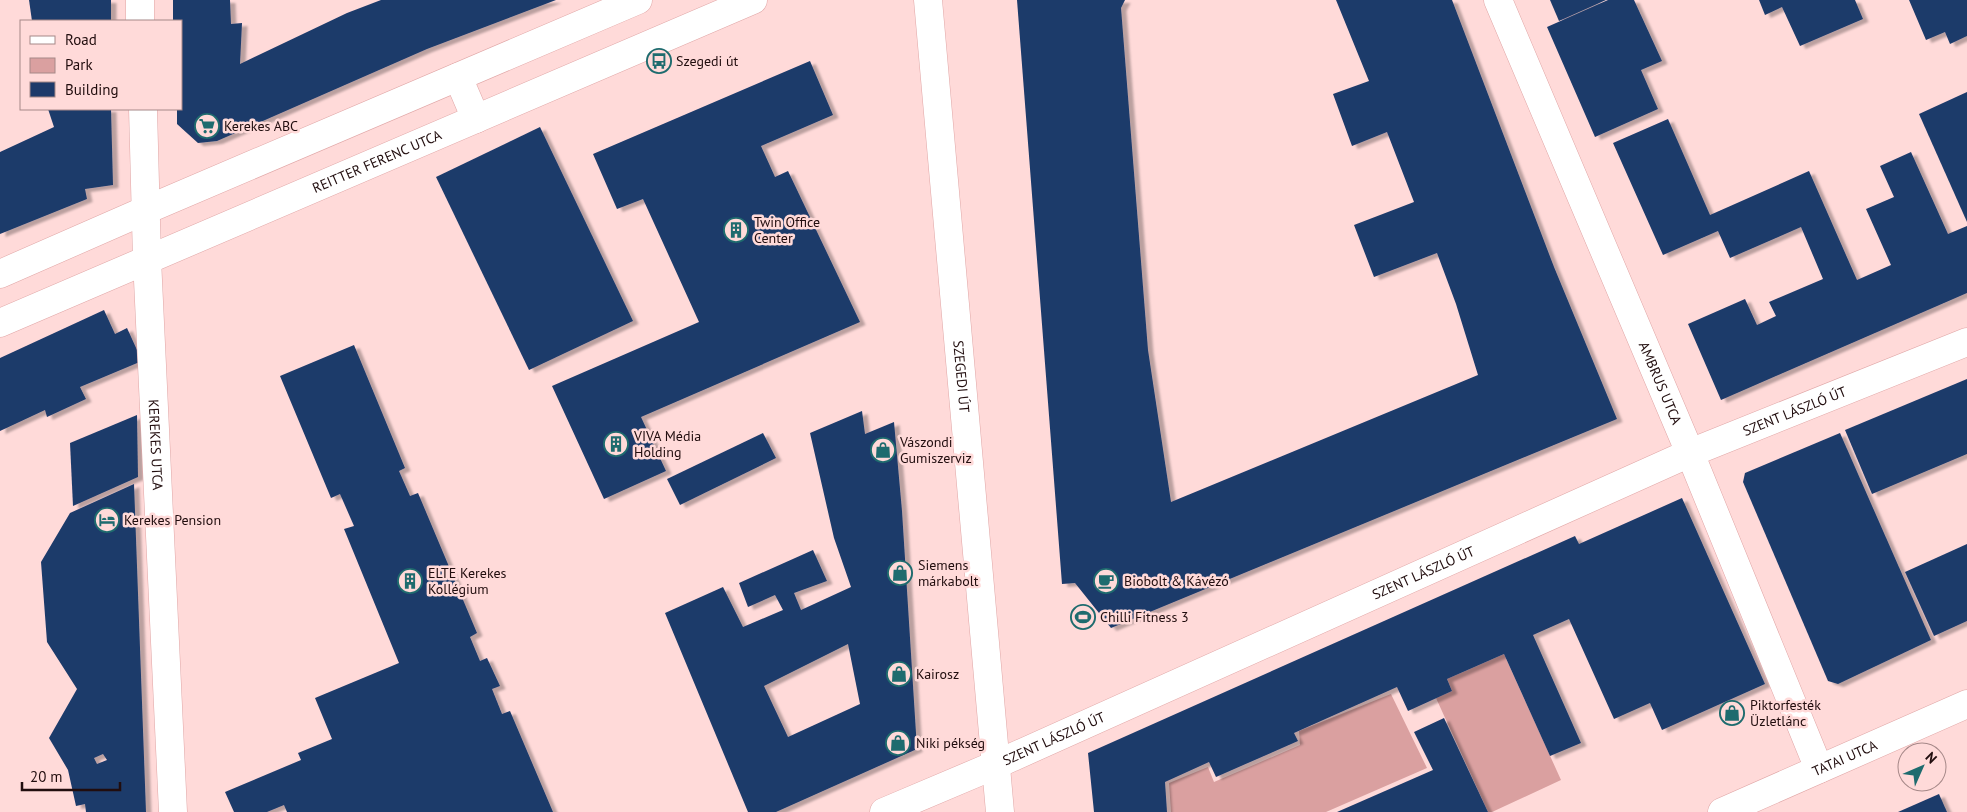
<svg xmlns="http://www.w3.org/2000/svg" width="1967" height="812" viewBox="0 0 1967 812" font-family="'PT Sans',sans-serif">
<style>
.green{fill:#daa0a0}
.building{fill:#1d3a6a;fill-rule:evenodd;filter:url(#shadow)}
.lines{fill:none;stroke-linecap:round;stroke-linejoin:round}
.minor-casing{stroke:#e0a6a6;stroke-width:29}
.minor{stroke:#fff;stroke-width:28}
.labels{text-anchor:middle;stroke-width:5;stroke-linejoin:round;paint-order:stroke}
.poi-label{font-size:14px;fill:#210d0e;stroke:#ffdad9;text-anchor:start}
.street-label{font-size:14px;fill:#210d0e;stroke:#ffdad9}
</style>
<defs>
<filter id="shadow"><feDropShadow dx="5.5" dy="3" stdDeviation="1" flood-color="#0004"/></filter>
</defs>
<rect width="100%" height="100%" fill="#ffdad9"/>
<g class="green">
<path d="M1504,654L1561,780L1492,812H1488L1436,698L1452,691L1447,679Z"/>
<path d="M1391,694L1427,768L1326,812H1171L1169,783L1208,767L1214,782L1300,745L1299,731Z"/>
</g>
<g class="building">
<path d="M29,0H111V21H32Z"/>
<path d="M173,0H230L231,24L242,23L240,64L347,13L381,0H556L427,49L217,141L198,143L177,124V109H181V21H173Z"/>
<path d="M1017,0H1125L1121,8L1148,350L1171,502L1478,375L1456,304L1437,253L1374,277L1354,225L1414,202L1387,132L1352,146L1333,94L1369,81L1336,0H1452L1554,267L1617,419L1111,628L1075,583L1062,584Z"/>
<path d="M1550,0H1606L1559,21Z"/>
<path d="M1608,0H1634L1662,61L1641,70L1658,109L1595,137L1547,27Z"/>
<path d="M1759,0H1855L1863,19L1800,46L1782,7L1765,15Z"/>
<path d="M1909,0H1967V36L1950,44L1945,32L1926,40Z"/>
<path d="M810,61L833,115L761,146L775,177L788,171L860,322L641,417L666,471L604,499L552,386L699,322L643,199L617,209L593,154Z"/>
<path d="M1967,92V222L1919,114Z"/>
<path d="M48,109H111L113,185L85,189L87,199L0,234V152L54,127Z"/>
<path d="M1668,119L1710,215L1809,171L1857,280L1891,265L1866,209L1894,197L1880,166L1911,152L1948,234L1967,226V293L1721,400L1688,324L1745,299L1757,325L1776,316L1769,302L1823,279L1801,227L1730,258L1718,231L1663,255L1613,143Z"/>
<path d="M540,127L633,321L529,370L436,177Z"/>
<path d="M104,310L115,334L127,328L142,361L80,387L86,399L47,417L45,410L0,431V358Z"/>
<path d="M354,345L405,468L399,471L410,496L418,493L477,633L470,637L480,661L487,658L500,686L492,689L502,714L510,711L553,812H287L284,805L267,812H234L225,792L301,760L298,753L332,739L315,698L399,663L344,529L354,526L340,494L331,498L280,376Z"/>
<path d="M1967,379V454L1872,494L1845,430Z"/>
<path d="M862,411L865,434L894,422L902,511L917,749L776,812H748L665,613L723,587L743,627L783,610L775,595L748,607L739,583L813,550L827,581L794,593L801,610L851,587L834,538L810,433ZM848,644L860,704L788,737L764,686Z"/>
<path d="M137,415L138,477L73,506L70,443Z"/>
<path d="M763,433L776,458L680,505L667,479Z"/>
<path d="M1840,433L1931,640L1838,684L1828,681L1743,482L1745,473Z"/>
<path d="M134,484L146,812H86L85,804L76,806L68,770L49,738L77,689L47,642L41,562L70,513ZM103,754L107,760L97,764L94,758Z"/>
<path d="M1682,498L1765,684L1662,730L1650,703L1614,719L1569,619L1533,635L1581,743L1550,756L1504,654L1447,679L1452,691L1408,711L1397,687L1294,733L1298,741L1216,777L1209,762L1165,782L1167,812H1094L1088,753L1575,536L1579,544Z"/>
<path d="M1967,544V621L1934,636L1905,572Z"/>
<path d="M1444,718L1488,812H1337L1433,770L1414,732Z"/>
<path d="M1939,794L1947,812H1898Z"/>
</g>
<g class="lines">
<defs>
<g id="minor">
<path d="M140,0V21"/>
<path id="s1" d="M928,0L1000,812"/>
<path id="s2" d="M1498,0L1690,453L1819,769"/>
<path d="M458,77L476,119"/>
<path id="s3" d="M143,109L147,259L173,812"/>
<path d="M0,274L146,210L638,0"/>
<path id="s4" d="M0,323L753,0"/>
<path id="s5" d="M884,812L995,765L1690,453L1967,342"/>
<path id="s6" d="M1722,812L1967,704"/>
</g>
</defs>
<use href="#minor" class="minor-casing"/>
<use href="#minor" class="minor"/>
</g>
<defs>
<symbol id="bus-ring" viewBox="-11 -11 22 22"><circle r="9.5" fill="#ffdad9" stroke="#1e6b6e" stroke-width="1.5"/><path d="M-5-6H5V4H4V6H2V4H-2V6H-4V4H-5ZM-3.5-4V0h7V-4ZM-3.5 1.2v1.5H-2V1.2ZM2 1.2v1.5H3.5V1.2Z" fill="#1e6b6e"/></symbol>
<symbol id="supermarket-ring" viewBox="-11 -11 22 22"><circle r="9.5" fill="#ffdad9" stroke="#1e6b6e" stroke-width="1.5"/><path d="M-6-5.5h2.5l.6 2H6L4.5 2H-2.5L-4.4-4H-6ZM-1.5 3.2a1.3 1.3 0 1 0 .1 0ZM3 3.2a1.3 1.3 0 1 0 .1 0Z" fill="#1e6b6e"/></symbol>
<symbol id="building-ring" viewBox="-11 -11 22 22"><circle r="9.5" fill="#ffdad9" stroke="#1e6b6e" stroke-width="1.5"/><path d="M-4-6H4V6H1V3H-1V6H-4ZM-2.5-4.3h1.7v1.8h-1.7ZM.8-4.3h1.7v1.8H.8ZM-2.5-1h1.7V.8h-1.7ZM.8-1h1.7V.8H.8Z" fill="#1e6b6e"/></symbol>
<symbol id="shop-ring" viewBox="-11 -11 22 22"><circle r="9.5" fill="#ffdad9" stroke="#1e6b6e" stroke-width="1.5"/><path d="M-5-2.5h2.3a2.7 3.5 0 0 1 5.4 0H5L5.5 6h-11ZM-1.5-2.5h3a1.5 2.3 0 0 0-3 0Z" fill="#1e6b6e"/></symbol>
<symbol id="hotel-ring" viewBox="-11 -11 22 22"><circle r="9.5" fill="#ffdad9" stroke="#1e6b6e" stroke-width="1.5"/><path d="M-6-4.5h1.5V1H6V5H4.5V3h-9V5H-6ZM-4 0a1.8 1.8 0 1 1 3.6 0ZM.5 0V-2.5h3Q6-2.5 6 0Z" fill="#1e6b6e"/></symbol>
<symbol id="cafe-ring" viewBox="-11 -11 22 22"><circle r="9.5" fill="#ffdad9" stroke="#1e6b6e" stroke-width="1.5"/><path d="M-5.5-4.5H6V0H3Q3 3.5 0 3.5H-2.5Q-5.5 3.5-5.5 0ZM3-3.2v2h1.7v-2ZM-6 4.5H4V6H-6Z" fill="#1e6b6e"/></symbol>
<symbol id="stadium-ring" viewBox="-11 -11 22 22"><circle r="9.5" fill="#ffdad9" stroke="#1e6b6e" stroke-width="1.5"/><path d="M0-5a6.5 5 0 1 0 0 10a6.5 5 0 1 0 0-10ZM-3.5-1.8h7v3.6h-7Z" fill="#1e6b6e"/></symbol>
</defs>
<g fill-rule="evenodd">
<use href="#bus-ring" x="645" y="47" width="28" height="28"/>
<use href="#supermarket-ring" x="193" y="112" width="28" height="28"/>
<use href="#building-ring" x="722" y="216" width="28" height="28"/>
<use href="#building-ring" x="602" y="430" width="28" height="28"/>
<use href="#shop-ring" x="869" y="436" width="28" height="28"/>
<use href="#hotel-ring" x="93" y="506" width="28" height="28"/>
<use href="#shop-ring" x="886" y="559" width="28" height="28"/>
<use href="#building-ring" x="396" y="567" width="28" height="28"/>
<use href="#cafe-ring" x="1092" y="567" width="28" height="28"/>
<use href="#stadium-ring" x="1069" y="603" width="28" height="28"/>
<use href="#shop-ring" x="885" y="660" width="28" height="28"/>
<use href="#shop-ring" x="1718" y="699" width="28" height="28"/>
<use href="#shop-ring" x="884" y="729" width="28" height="28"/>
</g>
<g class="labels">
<g class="poi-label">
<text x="676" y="66">Szegedi út</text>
<text x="224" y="131">Kerekes ABC</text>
<text x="754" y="227">Twin Office<tspan x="754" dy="16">Center</tspan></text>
<text x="634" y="441">VIVA Média<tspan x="634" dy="16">Holding</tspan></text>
<text x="900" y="447">Vászondi<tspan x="900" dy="16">Gumiszerviz</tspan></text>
<text x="124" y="525">Kerekes Pension</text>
<text x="918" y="570">Siemens<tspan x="918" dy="16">márkabolt</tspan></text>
<text x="428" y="578">ELTE Kerekes<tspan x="428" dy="16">Kollégium</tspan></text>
<text x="1124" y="586">Biobolt &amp; Kávézó</text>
<text x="1100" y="622">Chilli Fitness 3</text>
<text x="916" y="679">Kairosz</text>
<text x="1750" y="710">Piktorfesték<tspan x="1750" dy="16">Üzletlánc</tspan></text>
<text x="916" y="748">Niki pékség</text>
</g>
<g class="street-label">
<text dy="5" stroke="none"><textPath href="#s4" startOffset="410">REITTER FERENC UTCA</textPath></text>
<text dy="5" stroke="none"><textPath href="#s1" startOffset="378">SZEGEDI ÚT</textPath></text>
<text dy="5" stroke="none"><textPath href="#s2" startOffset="416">AMBRUS UTCA</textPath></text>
<text dy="5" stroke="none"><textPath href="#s5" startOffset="995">SZENT LÁSZLÓ ÚT</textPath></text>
<text dy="5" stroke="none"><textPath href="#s3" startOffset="336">KEREKES UTCA</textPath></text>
<text dy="5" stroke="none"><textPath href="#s5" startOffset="590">SZENT LÁSZLÓ ÚT</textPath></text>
<text dy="5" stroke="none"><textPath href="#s5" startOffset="185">SZENT LÁSZLÓ ÚT</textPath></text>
<text dy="5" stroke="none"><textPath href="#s6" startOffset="134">TATAI UTCA</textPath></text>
</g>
</g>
<rect x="20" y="20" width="162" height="90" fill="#ffdad9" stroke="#a68888"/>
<rect x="30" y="36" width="25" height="8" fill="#ffffff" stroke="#a68888"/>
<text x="65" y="45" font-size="15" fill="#210d0e">Road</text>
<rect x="30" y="58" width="25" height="15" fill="#daa0a0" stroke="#a68888"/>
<text x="65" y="70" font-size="15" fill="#210d0e">Park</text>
<rect x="30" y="82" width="25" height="15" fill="#1d3a6a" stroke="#a68888"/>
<text x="65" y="95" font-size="15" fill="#210d0e">Building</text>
<g transform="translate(1922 767) rotate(45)"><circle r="24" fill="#ffdad9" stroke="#a68888"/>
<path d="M0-4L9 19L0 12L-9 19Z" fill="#1e6b6e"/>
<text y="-8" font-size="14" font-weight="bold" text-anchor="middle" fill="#210d0e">N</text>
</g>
<path d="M22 782v8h98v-8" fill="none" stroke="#210d0e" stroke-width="2.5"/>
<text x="30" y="782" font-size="15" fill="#210d0e" stroke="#ffdad9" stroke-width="4" paint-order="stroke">20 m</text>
</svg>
